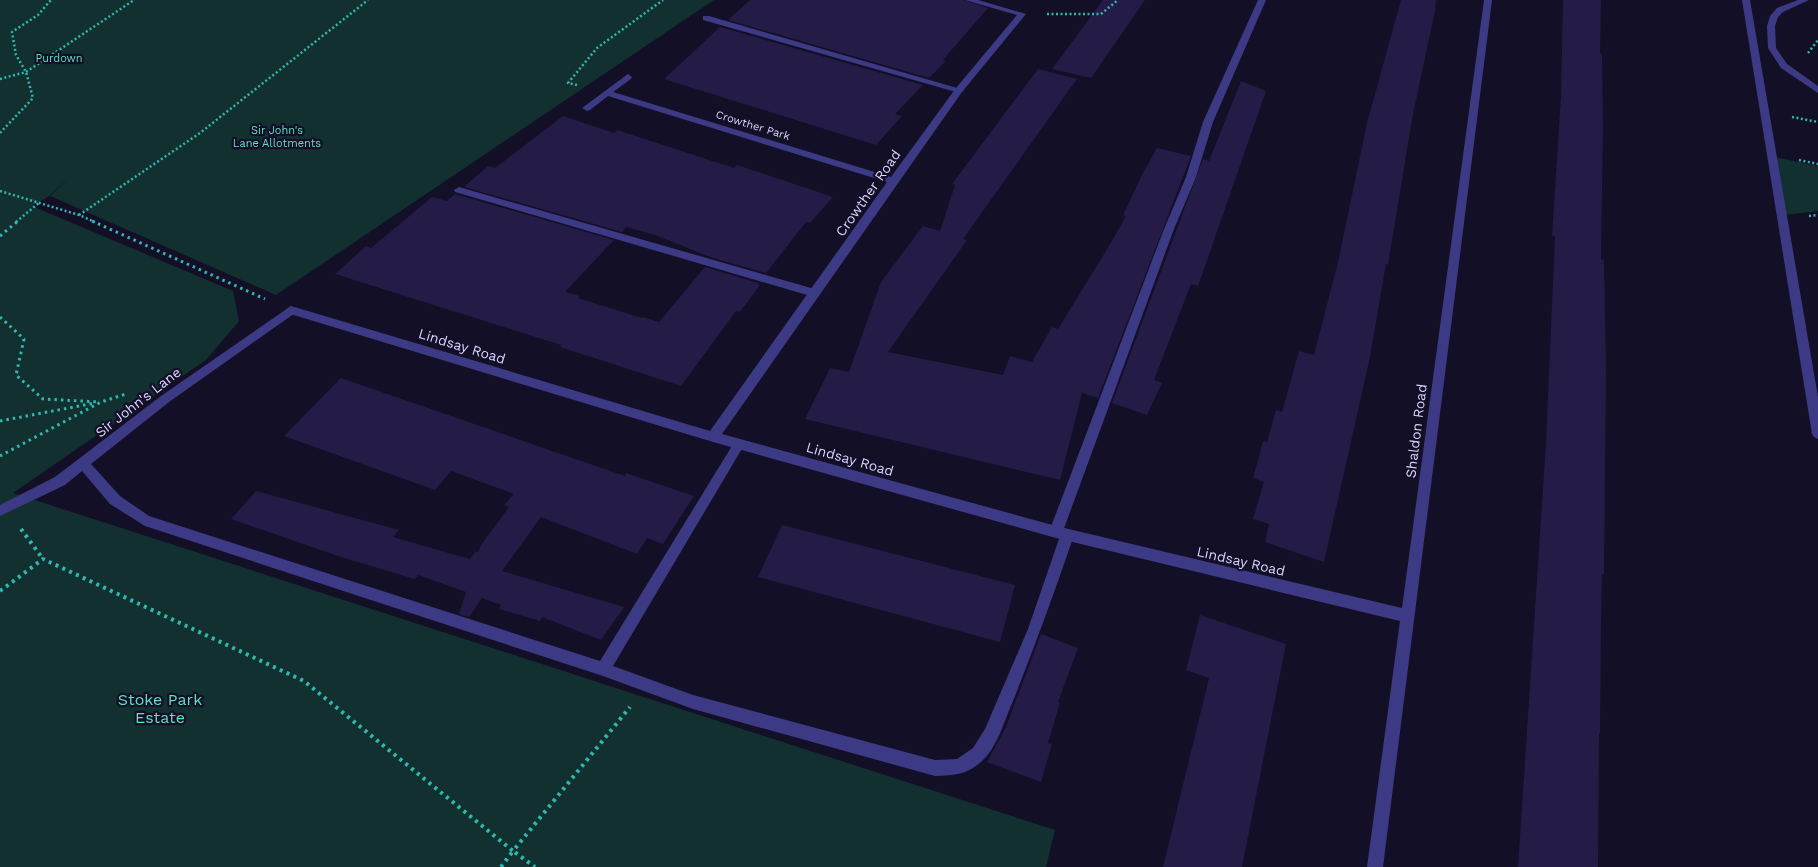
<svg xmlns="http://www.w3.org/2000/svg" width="1818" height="867" viewBox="0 0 1818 867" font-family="'Work Sans',sans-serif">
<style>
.green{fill:#12302f}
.building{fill:#241b47}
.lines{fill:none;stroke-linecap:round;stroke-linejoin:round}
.path-far2{stroke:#2fb8b0;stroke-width:2.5;stroke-dasharray:2 2.5;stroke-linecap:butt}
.path-far1{stroke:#2fb8b0;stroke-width:3;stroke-dasharray:2.5 4;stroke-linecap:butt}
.path{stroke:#2fb8b0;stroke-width:4;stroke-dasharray:3 4.5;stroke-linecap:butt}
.lane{fill:#3d3a85;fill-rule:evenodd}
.street{fill:#3d3a85;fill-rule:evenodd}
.labels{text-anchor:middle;stroke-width:4.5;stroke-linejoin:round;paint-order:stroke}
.far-park-label{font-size:11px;fill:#5fe0c0;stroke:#130f26}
.far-street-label{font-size:11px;fill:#d9d4ff;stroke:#130f26}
.street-label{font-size:14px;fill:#d9d4ff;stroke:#130f26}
.near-park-label{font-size:16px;fill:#5fe0c0;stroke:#130f26}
</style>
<rect width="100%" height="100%" fill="#130f26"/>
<g class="green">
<path d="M0,0H714L276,295L50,196L73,174L48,197L32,206L233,291L239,321L206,360L13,493L1055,830L1046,867H0Z"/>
<path d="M1774,157L1818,166V211L1784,215Z"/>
</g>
<g class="building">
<path d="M750,0H963L988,8L943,60L946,61L929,78L728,20Z"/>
<path d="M1103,0H1145L1091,78L1052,69Z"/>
<path d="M1401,0H1436L1435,11L1412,119L1388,265L1386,264L1370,357L1324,562L1265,542L1269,524L1253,519L1264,482L1253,478L1263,441L1267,442L1276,410L1282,412L1299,351L1314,355L1338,262L1367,123Z"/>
<path d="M1563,0H1601L1600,53L1602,54L1603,126L1601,259L1604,260L1606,370L1604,575L1602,574L1601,624L1600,733H1599L1598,867H1518L1546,443L1555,236H1552L1561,96Z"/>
<path d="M720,27L923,85L895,114L902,116L876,145L664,79Z"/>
<path d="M1038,69L1077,79L963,239L967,240L888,352L1003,375L1010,356L1032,362L1052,327L1058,329L1109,246L1126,216L1123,215L1142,175L1157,148L1191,156L1098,398L1082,393L1060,480L805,419L830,368L849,372L881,282L923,226L940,231L955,185L952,184Z"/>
<path d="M1241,81L1266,91L1198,286L1191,284L1154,380L1162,383L1147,415L1112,403L1203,159L1209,161Z"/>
<path d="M563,116L614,133L617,130L734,168L737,165L833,197L810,223L806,222L766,273L713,258L655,235L626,227L622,232L464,187L488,166L495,168Z"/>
<path d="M455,194L614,240L565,292L580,296L578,298L642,318L643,317L659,322L705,267L758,283L757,284L760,285L740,312L736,311L681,386L560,347L561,345L335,274L366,246L371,248L432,197L447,201Z"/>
<path d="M341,378L625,476L626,473L694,496L663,544L647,538L637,554L541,517L502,571L624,607L601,640L542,617L540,621L499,609L501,605L482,598L469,617L459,614L466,592L418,575L415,579L344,558L231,519L256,491L399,530L393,537L470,559L475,552H478L481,545L509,507L504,505L514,494L451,471L435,490L284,436Z"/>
<path d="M782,525L1015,585L1000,642L758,577Z"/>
<path d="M1200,615L1286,644L1242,867H1163L1209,678L1186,670Z"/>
<path d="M1041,634L1078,648L1058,702L1060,703L1048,743L1052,744L1041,782L987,762L1006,727Z"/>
</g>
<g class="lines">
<g class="path-far2">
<path d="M1047,14H1101L1118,0"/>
<path d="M1808,53L1818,40"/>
<path d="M0,79L26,72L134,0"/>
<path d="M577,85L568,83L597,48L663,0"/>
<path d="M1792,117L1818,122"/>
<path d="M0,133L33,98L26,72L16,55L12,32L38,15L51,0"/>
<path d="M1799,160L1818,164"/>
<path d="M0,191L79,215L95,222"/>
<path d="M79,215L200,133L368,0"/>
<path d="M1809,216L1818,215"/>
<path d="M16,222L40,202"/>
</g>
<g class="path-far1">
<path d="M92,221L265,299"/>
<path d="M0,236L18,221"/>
<path d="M0,317L24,339L16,375L43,399L100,402"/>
<path d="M0,421L95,403"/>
<path d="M0,456L101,402L126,394"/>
</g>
<g class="path">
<path d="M21,529L43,559"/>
<path d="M0,591L43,559L304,681L513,851L630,707"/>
<path d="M501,867L513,851L535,867"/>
</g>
<g class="lane">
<path d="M1258,0H1266L1213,122L1196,177L1174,229L1063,531H1072L1074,535C1055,591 1035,646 1013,701C1005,719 998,745 984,759C968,775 956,775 935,776L693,709L603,676L145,526L110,504L82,471L65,485L0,516V505L55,477L161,396L291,306L297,310L295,313L169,402L91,464L120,496L149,516L600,661L735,441H743L745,444L743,447L613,666L693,695L935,760L957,759L973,748L985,729L1028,629L1060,536H1051L1049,532L1164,229L1186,177L1203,122Z"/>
<path d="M1742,0H1750L1818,397V439L1814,437L1812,434Z"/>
<path d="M703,16H709L964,90L962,92H956L703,20Z"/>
<path d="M459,187L818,290L820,293L814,297L455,192L454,190Z"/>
</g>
<g class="street">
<path d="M965,0H978L1026,14L962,92L722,434L1056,526L1402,608L1484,0H1492L1383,867H1367L1400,621L1056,538L713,442L287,313L285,310L291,306L710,431L887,182L608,96L590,110L587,111L582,108L628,74L632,77L631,79L613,92L891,177L956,88L1017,15Z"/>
<path d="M1798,0H1809L1783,12L1778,17L1775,26L1776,48L1787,64L1818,86V93L1781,68L1768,48L1767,26L1770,16L1777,8Z"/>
</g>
</g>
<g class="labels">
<g class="far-park-label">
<text x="59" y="62">Purdown</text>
<text x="277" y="134">Sir John's<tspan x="277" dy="13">Lane Allotments</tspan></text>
</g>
<g class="far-street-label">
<text transform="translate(753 125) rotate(17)" y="4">Crowther Park</text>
</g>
<g class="street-label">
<text transform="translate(868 193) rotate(-55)" y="5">Crowther Road</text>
<text transform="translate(462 346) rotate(17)" y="5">Lindsay Road</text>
<text transform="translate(138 402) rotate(-38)" y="5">Sir John's Lane</text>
<text transform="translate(1416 431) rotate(-83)" y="5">Shaldon Road</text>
<text transform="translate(850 459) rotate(16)" y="5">Lindsay Road</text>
<text transform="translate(1241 561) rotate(13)" y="5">Lindsay Road</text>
</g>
<g class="near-park-label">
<text x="160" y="705">Stoke Park<tspan x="160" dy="18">Estate</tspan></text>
</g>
</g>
</svg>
